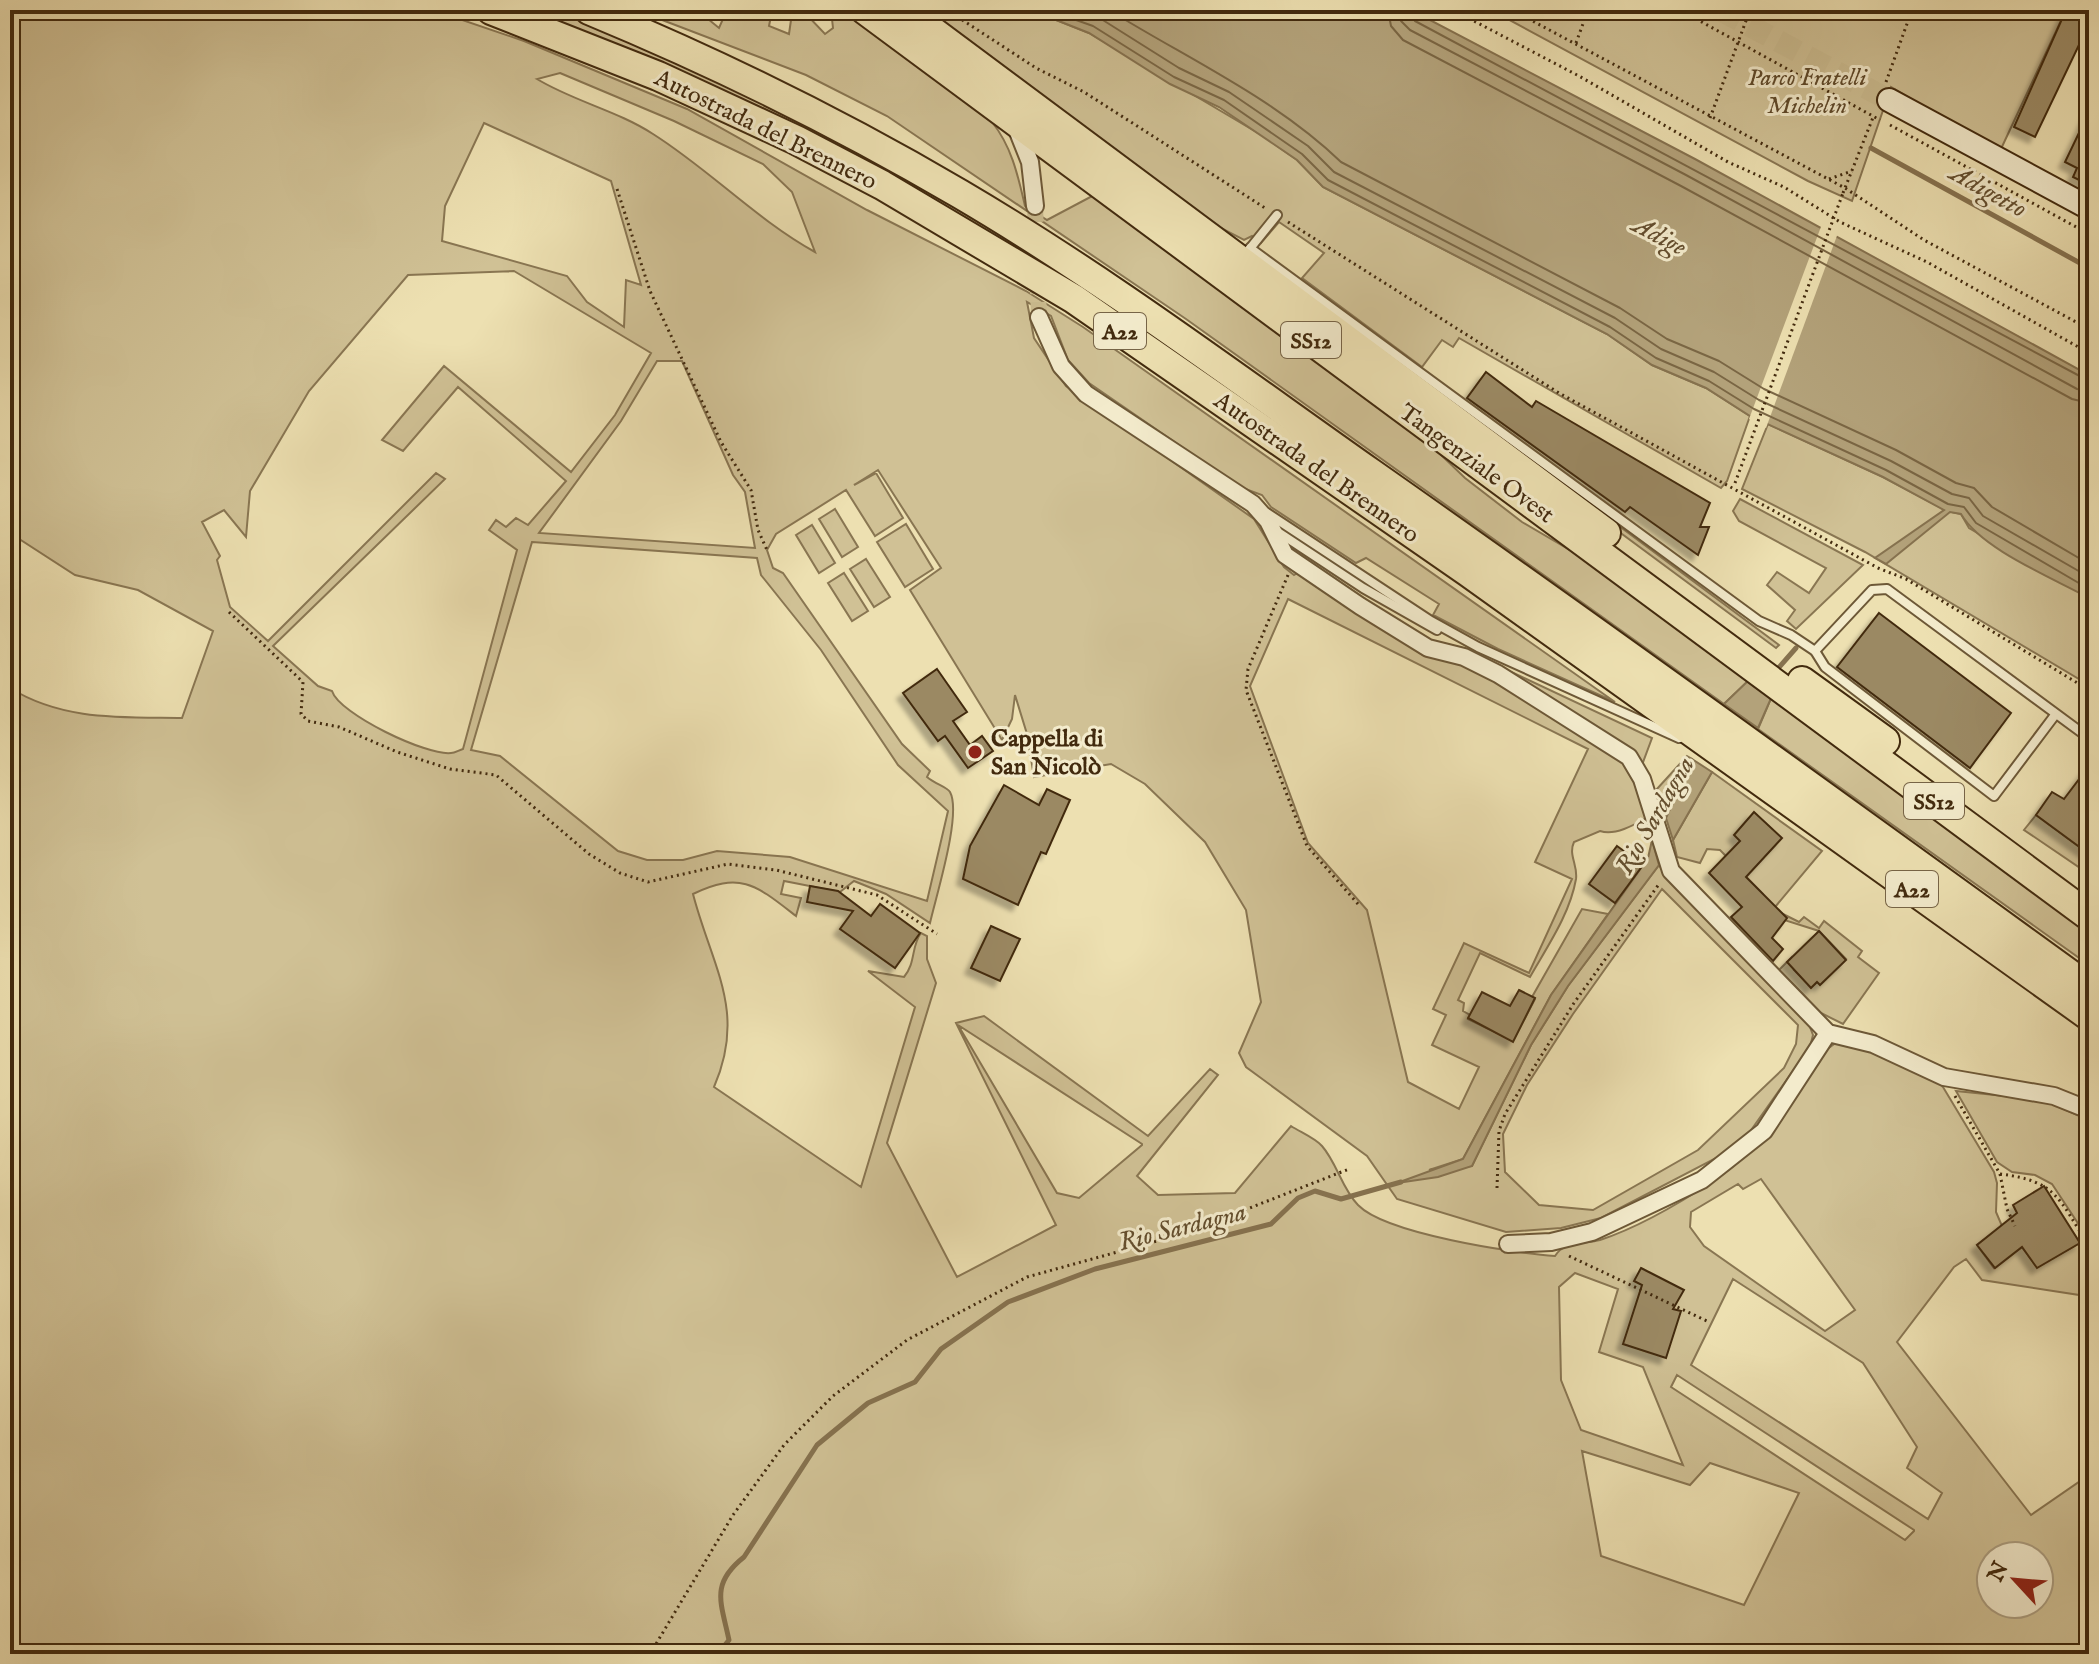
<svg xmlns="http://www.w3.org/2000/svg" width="2099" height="1664" viewBox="0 0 2099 1664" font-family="'IM FELL English',serif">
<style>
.green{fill:#d0c195;stroke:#897652;stroke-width:2;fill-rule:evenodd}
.water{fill:#b3a27a;stroke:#86724f;stroke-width:2}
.pier{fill:#ede0b1}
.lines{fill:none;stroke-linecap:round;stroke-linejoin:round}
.shore{stroke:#7a6644;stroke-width:2}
.stream{stroke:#86724f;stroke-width:5}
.building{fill:#9b8963;stroke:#422a0e;stroke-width:2;filter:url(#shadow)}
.street-tunnel{stroke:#cbbc90;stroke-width:16;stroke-dasharray:16 8;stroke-linecap:butt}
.secondary-tunnel{stroke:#cbbc90;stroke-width:22;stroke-dasharray:22 11;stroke-linecap:butt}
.lane-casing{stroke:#6d5837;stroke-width:12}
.street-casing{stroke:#6d5837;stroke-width:20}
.secondary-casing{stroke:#422a0e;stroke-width:26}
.highway-casing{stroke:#422a0e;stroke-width:32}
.path{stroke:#422a0e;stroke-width:3;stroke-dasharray:2 4;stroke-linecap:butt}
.lane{stroke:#f3ebcc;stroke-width:8}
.street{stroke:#f3ebcc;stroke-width:16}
.secondary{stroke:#f3ebcc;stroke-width:22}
.highway{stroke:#ede0b1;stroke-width:28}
.path-bridge{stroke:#422a0e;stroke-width:3;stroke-dasharray:2 4;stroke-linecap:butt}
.poi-dot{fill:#8f2418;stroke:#f3ebcc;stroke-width:3}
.labels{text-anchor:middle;stroke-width:6;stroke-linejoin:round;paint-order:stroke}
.shield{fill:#f3ebcc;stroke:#776447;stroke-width:2}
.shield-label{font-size:22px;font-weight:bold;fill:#422a0e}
.park-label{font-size:24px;font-style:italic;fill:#5e4829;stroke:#f3ebcc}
.street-label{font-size:24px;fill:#422a0e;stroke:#f3ebcc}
.poi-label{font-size:24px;font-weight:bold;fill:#422a0e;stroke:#f3ebcc;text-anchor:start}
.water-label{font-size:26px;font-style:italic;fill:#644e2e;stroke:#f3ebcc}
</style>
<defs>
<filter id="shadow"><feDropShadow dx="-6" dy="6" stdDeviation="2" flood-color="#0004"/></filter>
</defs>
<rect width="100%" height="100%" fill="#ede0b1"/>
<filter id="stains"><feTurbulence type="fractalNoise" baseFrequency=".0025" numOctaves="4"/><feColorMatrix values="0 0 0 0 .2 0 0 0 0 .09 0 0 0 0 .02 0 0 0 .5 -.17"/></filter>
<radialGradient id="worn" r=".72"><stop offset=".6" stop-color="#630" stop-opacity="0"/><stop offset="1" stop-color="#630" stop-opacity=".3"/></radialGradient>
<g class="green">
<path d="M10,10H333L359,18L362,10H433L524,41L687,109L867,210L1026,291L1083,327L1615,702L1498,649L1433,615L1439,604L1366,558L1356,563L1271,507L1262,495L1240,487L1089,383L1068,360L1051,316L1027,302L1034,338L1066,386L1254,519L1284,567L1294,575L1299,572L1423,655L1468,664L1619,756L1640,793L1646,818C1634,825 1615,836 1600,831L1574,842C1568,855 1578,865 1576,879C1570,914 1547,947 1530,977L1480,953L1458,1000L1464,1003L1463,1011L1470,1015L1468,1019L1513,1041L1535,999L1532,997L1582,909L1608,914L1551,995L1463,1159L1429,1170L1472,1166L1531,1045L1568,986L1659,865L1669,881L1808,1022L1813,1035L1810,1047L1749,1133L1722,1155L1601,1218L1561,1228L1506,1232L1397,1199L1367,1156L1246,1067L1239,1053L1261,1002L1246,910L1205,842L1145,784L1111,764L1034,777L1027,734L1015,695L1012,719L1002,740L910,590L941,568L878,470L854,485L876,473L903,518L875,536L846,490L776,534L767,550L773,568L783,573L902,744L930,771L927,777C935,784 947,787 950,792C962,814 936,896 930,923L886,894L854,881L840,892L784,881L781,894L801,898L796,916C756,885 741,871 693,894C712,967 747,1011 714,1087L861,1187L915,1007L868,971L904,977C916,963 911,946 921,933L927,936V959L936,983L887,1143L957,1277L1056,1225L956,1023L984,1016L1148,1136L1210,1069L1218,1075L1137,1176L1158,1195L1235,1193L1291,1126C1300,1132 1315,1138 1322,1146C1337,1163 1342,1189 1358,1205C1386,1234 1514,1253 1555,1256C1564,1241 1584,1244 1600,1240C1640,1227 1680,1203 1715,1180C1770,1142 1791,1105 1826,1050L1837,1042L1850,1041L1937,1080L1943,1087L1994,1172L1997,1183L1996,1212L2002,1226L1977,1245L1994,1268L2022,1247L2037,1267L2080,1243L2089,1251V1307L2079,1295L1982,1280L1966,1259L1954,1267L1897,1342L2031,1515L2089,1475V1654H10V688C63,721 122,717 182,718L213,631L138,590L75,575L10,533ZM560,73L674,121L763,164L792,192L815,252C757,220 710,170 653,134C618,111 573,101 537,79ZM484,123L611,181L641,285L626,280L624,327L587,302L567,276L442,241L445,206ZM514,271L651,353L615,415L571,472L444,366L382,440L403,451L458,387L566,481L528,525L516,518L506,527L496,520L489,530L517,550L463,749C459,750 455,753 451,753C427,756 339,714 332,691L318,686L273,646L445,479L436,473L268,641L230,607L217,560L220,556L202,522L224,510L246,537L250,491L309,391L408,275ZM657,361H682L733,475L745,492L755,548L539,533L621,421ZM532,542L757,558L761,575L821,650L898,765L948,811L927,901L790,857L717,851L683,860H647L618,851L500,756L471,750ZM1288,599L1588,749L1535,862L1572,879L1529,973L1464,943L1433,1009L1446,1015L1432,1045L1479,1067L1459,1109L1408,1082L1367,910L1308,843L1250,686ZM1662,889L1798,1025L1796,1044L1784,1068L1698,1150L1593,1210L1539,1205L1505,1172L1503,1134L1527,1085L1573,1014ZM958,1025L1142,1144V1145L1079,1198L1057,1193ZM1761,1179L1855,1310L1825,1331L1704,1246L1690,1227L1691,1212L1738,1184L1743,1189ZM1575,1273L1618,1289L1599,1352L1643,1367L1683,1465L1581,1430L1561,1380L1559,1287ZM1733,1279L1863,1363L1917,1447L1907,1468L1942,1493L1928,1519L1691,1365ZM1677,1375L1914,1530V1531L1905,1540L1671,1387ZM1582,1451L1690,1485L1710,1463L1799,1493L1744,1605L1601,1556ZM1991,1556H2039V1604H1991Z"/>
<path d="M517,10H561L574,15C747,90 915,176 1074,277C1167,336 1257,405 1347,468L1083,294Z"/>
<path d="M636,10H697L719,28L727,10H764L771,16L769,26L789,34L791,20L805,13L825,34L833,28L831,10H846L992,122C1012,147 1018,176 1025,206L1047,220L1096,194L1437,451L1465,478L1522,522L1609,573L1750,679L1724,704L1186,319L887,116L806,75Z"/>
<path d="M918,10H1031L1089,33L1263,136L1297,160L1323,187L1607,334L1652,365L1706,388L1750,416L1727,481L1721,488L1459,338L1453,347L1442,340L1422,367L1302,278L1324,253L1279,222L1261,243L1252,236L1244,240L1188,211Z"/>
<path d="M1491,10H2066L2000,151L1891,87L1852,201L1808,181Z"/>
<path d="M1318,302L1779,645L1776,648L1314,306Z"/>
<path d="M1768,424L1883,477L1947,511L1961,514L1969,528L2089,598V685L1865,552L1742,489Z"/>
<path d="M1740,499L1863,565L1796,629L1787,621L1795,610L1767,585L1777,572L1809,593L1826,568L1739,521L1733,511Z"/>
<path d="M835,509L858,547L842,557L819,519Z"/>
<path d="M906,524L933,569L905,587L877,542Z"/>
<path d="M812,525L835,563L819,573L796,535Z"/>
<path d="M866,559L890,597L874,607L850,569Z"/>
<path d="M844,573L868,611L852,621L828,583Z"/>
<path d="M1486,660L1652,738L1642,765L1578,716Z"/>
<path d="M1772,696L2089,930V965L1758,729Z"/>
<path d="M1687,756L1692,759L1666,818L1656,790Z"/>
<path d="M1712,772L1822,851L1770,913L1763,894L1720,850L1707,849L1700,863L1677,857L1673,840Z"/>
<path d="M2036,815L2089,854V874L2024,830Z"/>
<path d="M1781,913L1799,922L1804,917L1819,928L1824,921L1862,951L1858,957L1879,973L1843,1024L1821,1013L1779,970L1792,957L1799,964L1794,970L1811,987L1846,959L1819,931L1775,917Z"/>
<path d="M1956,1091L2043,1100L2089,1120V1240L2052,1184L2035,1175L2012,1172L1997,1162Z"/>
</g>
<g class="water">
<path d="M1031,10H1411L1695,159L2089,375V598C2053,578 1981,549 1961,514L1950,512L1886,564L1875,558L1944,510L1883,477L1750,416L1706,388L1652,365L1607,334L1323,187L1297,160L1219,107L1170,84L1089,33Z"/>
<path d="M1750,679L1772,696L1758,728L1724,704Z"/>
<path d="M1692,759L1712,772L1673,840L1666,818Z"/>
<path d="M1652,840L1659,865L1568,986L1531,1045L1472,1166L1438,1177L1397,1183L1463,1159L1551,995L1648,858Z"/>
</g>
<path class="pier" d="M1822,224L1838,233L1766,428L1749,419Z"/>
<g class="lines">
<g class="shore">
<path d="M1048,10L1093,26L1174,77L1224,100L1302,154L1328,180L1610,327L1656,358L1709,381L1754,409L1886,470L1948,504L1964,507L1976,523L2089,589"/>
<path d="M1078,10L1098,17L1179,68L1229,92L1308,146L1334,172L1615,318L1661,349L1714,372L1759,400L1891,461L1952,494L1969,498L1983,516L2089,577"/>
<path d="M1109,10C1188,59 1273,97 1341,162L1620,308L1667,339L1719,361L1764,389L1896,450L1956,483L1974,488L1992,507L2089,564"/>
<path d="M1388,10L1391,26L1403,40L1681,186L2072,399L2089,403"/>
<path d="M1400,10L1401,21L1410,30L1686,175L2077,389L2089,391"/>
<path d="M1410,10L1415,21L2089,381"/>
</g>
<g class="stream">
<path d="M1871,148L2089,268"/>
<path d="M1775,672L1796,648"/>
<path d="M718,1654L729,1640C721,1602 710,1584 744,1557L817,1445L868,1403L915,1382L941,1349L1008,1302L1095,1269L1271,1224L1298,1198L1315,1191L1341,1199L1401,1182"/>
</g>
</g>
<g class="building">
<path d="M2066,10H2089V24L2035,137L2014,127Z"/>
<path d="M2089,112V185L2073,177L2077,168L2065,162Z"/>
<path d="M1486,372L1532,407L1536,401L1710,503L1700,527H1709L1698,555L1630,507L1625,512L1467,398Z"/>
<path d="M1879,613L2011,713L1970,768L1837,667Z"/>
<path d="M937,669L967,712L953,721L970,745L982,736L993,751L968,768L945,736L938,741L903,693Z"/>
<path d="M2089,766V854L2036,815L2052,792L2064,799Z"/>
<path d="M1004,785L1039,805L1047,789L1070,800L1046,854L1041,852L1018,905L963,879L970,846Z"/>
<path d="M1754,812L1782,838L1746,877L1787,918L1772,938L1783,949L1773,961L1731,917L1742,907L1709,873L1740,841L1734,835Z"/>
<path d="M1617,846L1643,865L1615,903L1589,884Z"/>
<path d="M810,886L838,891L871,916L880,904L920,933L895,968L840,929L853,911L807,902Z"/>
<path d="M991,926L1020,939L1000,981L971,968Z"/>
<path d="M1819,931L1846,960L1820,985L1817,982L1811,988L1787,962Z"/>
<path d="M1519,990L1535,998L1513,1042L1468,1018L1482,992L1510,1006Z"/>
<path d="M2044,1186L2080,1243L2037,1268L2022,1247L1995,1268L1977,1245L2017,1213L2013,1205Z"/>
<path d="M1641,1268L1684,1290L1673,1309L1681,1311L1666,1358L1623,1344L1642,1285L1634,1281Z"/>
</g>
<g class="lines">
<path class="street-tunnel" d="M1035,206L1039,317"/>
<path class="secondary-tunnel" d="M1720,10L1889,100"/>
<defs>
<g id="lane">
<path d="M1250,248L1759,621L1791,635L1815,651L1872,590L1887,589L2089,738"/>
<path d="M1248,251L1277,215"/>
<path d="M1267,513L1431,621L1478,647L1679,738"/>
<path d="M1275,530L1363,588L1437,630"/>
<path d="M1815,651L1825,667L1994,796L2055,715"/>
</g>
<g id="street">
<path d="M1016,127L1030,162L1035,206"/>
<path d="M1039,317L1061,366L1086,394L1253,504L1268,521L1285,555L1360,606L1428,648L1464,657L1498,674L1629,757L1642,779L1671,871L1828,1033L1873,1044L1944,1077L2054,1096L2089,1110"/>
<path d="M1508,1244L1551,1242L1592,1232L1702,1180L1764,1131L1828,1033"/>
</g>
<path id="secondary" d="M1889,100L2089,208"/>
<g id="highway">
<path d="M491,10L658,76L796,140L882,185L1074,299L1468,572L2089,1016"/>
<path d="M589,10C717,63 841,124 960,194C1103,278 1236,378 1371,473C1612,642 1850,815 2089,988"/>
<path d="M865,10L2089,916"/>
<path d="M904,10L1606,533"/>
<path d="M1802,681L1885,741"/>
</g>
</defs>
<use href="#lane" class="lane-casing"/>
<use href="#street" class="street-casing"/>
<use href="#secondary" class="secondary-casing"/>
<use href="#highway" class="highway-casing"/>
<g class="path">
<path d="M947,10L1036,68L1084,92L1265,208"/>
<path d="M1453,10L1579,76L1728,162L1784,187L1840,222L1927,262L2089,353"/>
<path d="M1512,10L1845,188L1924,240L2089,329"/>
<path d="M1680,10L1880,120"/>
<path d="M1576,43L1588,10"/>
<path d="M1886,82L1912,10"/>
<path d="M1710,118L1750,10"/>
<path d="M1890,125L2089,234"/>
<path d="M1829,179L1852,171"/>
<path d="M617,189L650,291L721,442L751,490L758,530L767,550"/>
<path d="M1843,193L1874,115"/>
<path d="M1288,222L1559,393L1878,568L1906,579L2089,690"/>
<path d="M1288,575L1248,669L1246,690L1307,846L1358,904"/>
<path d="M229,612L303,682L301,714L308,721L339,727L397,752L450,769L496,775L589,854L620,873L648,882L728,864L776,870L877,895L937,934"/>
<path d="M1955,1096L2000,1174C2058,1181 2059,1200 2089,1246"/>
<path d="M2000,1174L2007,1209L2015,1226"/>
<path d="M1497,1188L1499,1131L1505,1114L1574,1003L1659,884"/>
<path d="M1569,1256L1709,1322"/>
<path d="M650,1654L733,1515L784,1445L833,1396L907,1340L1027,1277L1186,1233L1349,1169"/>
</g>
<use href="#lane" class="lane"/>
<use href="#street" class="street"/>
<use href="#secondary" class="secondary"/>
<use href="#highway" class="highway"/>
<path class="path-bridge" d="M1735,483L1843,193"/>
</g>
<circle class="poi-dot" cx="975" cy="752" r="8"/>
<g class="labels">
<g class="shield">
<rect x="1094" y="313" width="52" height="36" rx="6"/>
<rect x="1281" y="322" width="60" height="36" rx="6"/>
<rect x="1904" y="783" width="60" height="36" rx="6"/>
<rect x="1886" y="871" width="52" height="36" rx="6"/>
</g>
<g class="shield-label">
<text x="1120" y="339">A22</text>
<text x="1311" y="348">SS12</text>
<text x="1934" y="809">SS12</text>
<text x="1912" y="897">A22</text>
</g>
<g class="park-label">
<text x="1807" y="85">Parco Fratelli<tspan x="1807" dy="28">Michelin</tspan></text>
</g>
<g class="street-label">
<text transform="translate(766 129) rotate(26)" y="8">Autostrada del Brennero</text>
<text transform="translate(1477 463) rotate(36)" y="8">Tangenziale Ovest</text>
<text transform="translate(1317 467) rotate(35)" y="8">Autostrada del Brennero</text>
</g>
<g class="poi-label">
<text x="991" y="746">Cappella di<tspan x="991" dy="28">San Nicolò</tspan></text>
</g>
<g class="water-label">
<text transform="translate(1989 190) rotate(29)" y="9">Adigetto</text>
<text transform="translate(1660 235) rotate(28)" y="9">Adige</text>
<text transform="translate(1654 815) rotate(-60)" y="9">Rio Sardagna</text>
<text transform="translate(1182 1226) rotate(-14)" y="9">Rio Sardagna</text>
</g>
</g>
<rect width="2099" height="1664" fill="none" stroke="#ede0b1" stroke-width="40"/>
<rect x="12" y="12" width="2075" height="1640" fill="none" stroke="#422a0e" stroke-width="4"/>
<rect x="20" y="20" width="2059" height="1624" fill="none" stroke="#422a0e" stroke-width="2"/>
<g transform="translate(2015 1580) rotate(296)"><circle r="38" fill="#f3ebcc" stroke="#ac9e80" stroke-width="2"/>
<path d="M0-6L14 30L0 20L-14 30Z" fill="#8f2418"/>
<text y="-12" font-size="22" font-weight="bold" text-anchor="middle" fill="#422a0e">N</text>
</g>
<rect width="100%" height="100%" filter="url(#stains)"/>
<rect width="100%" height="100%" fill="url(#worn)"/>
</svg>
